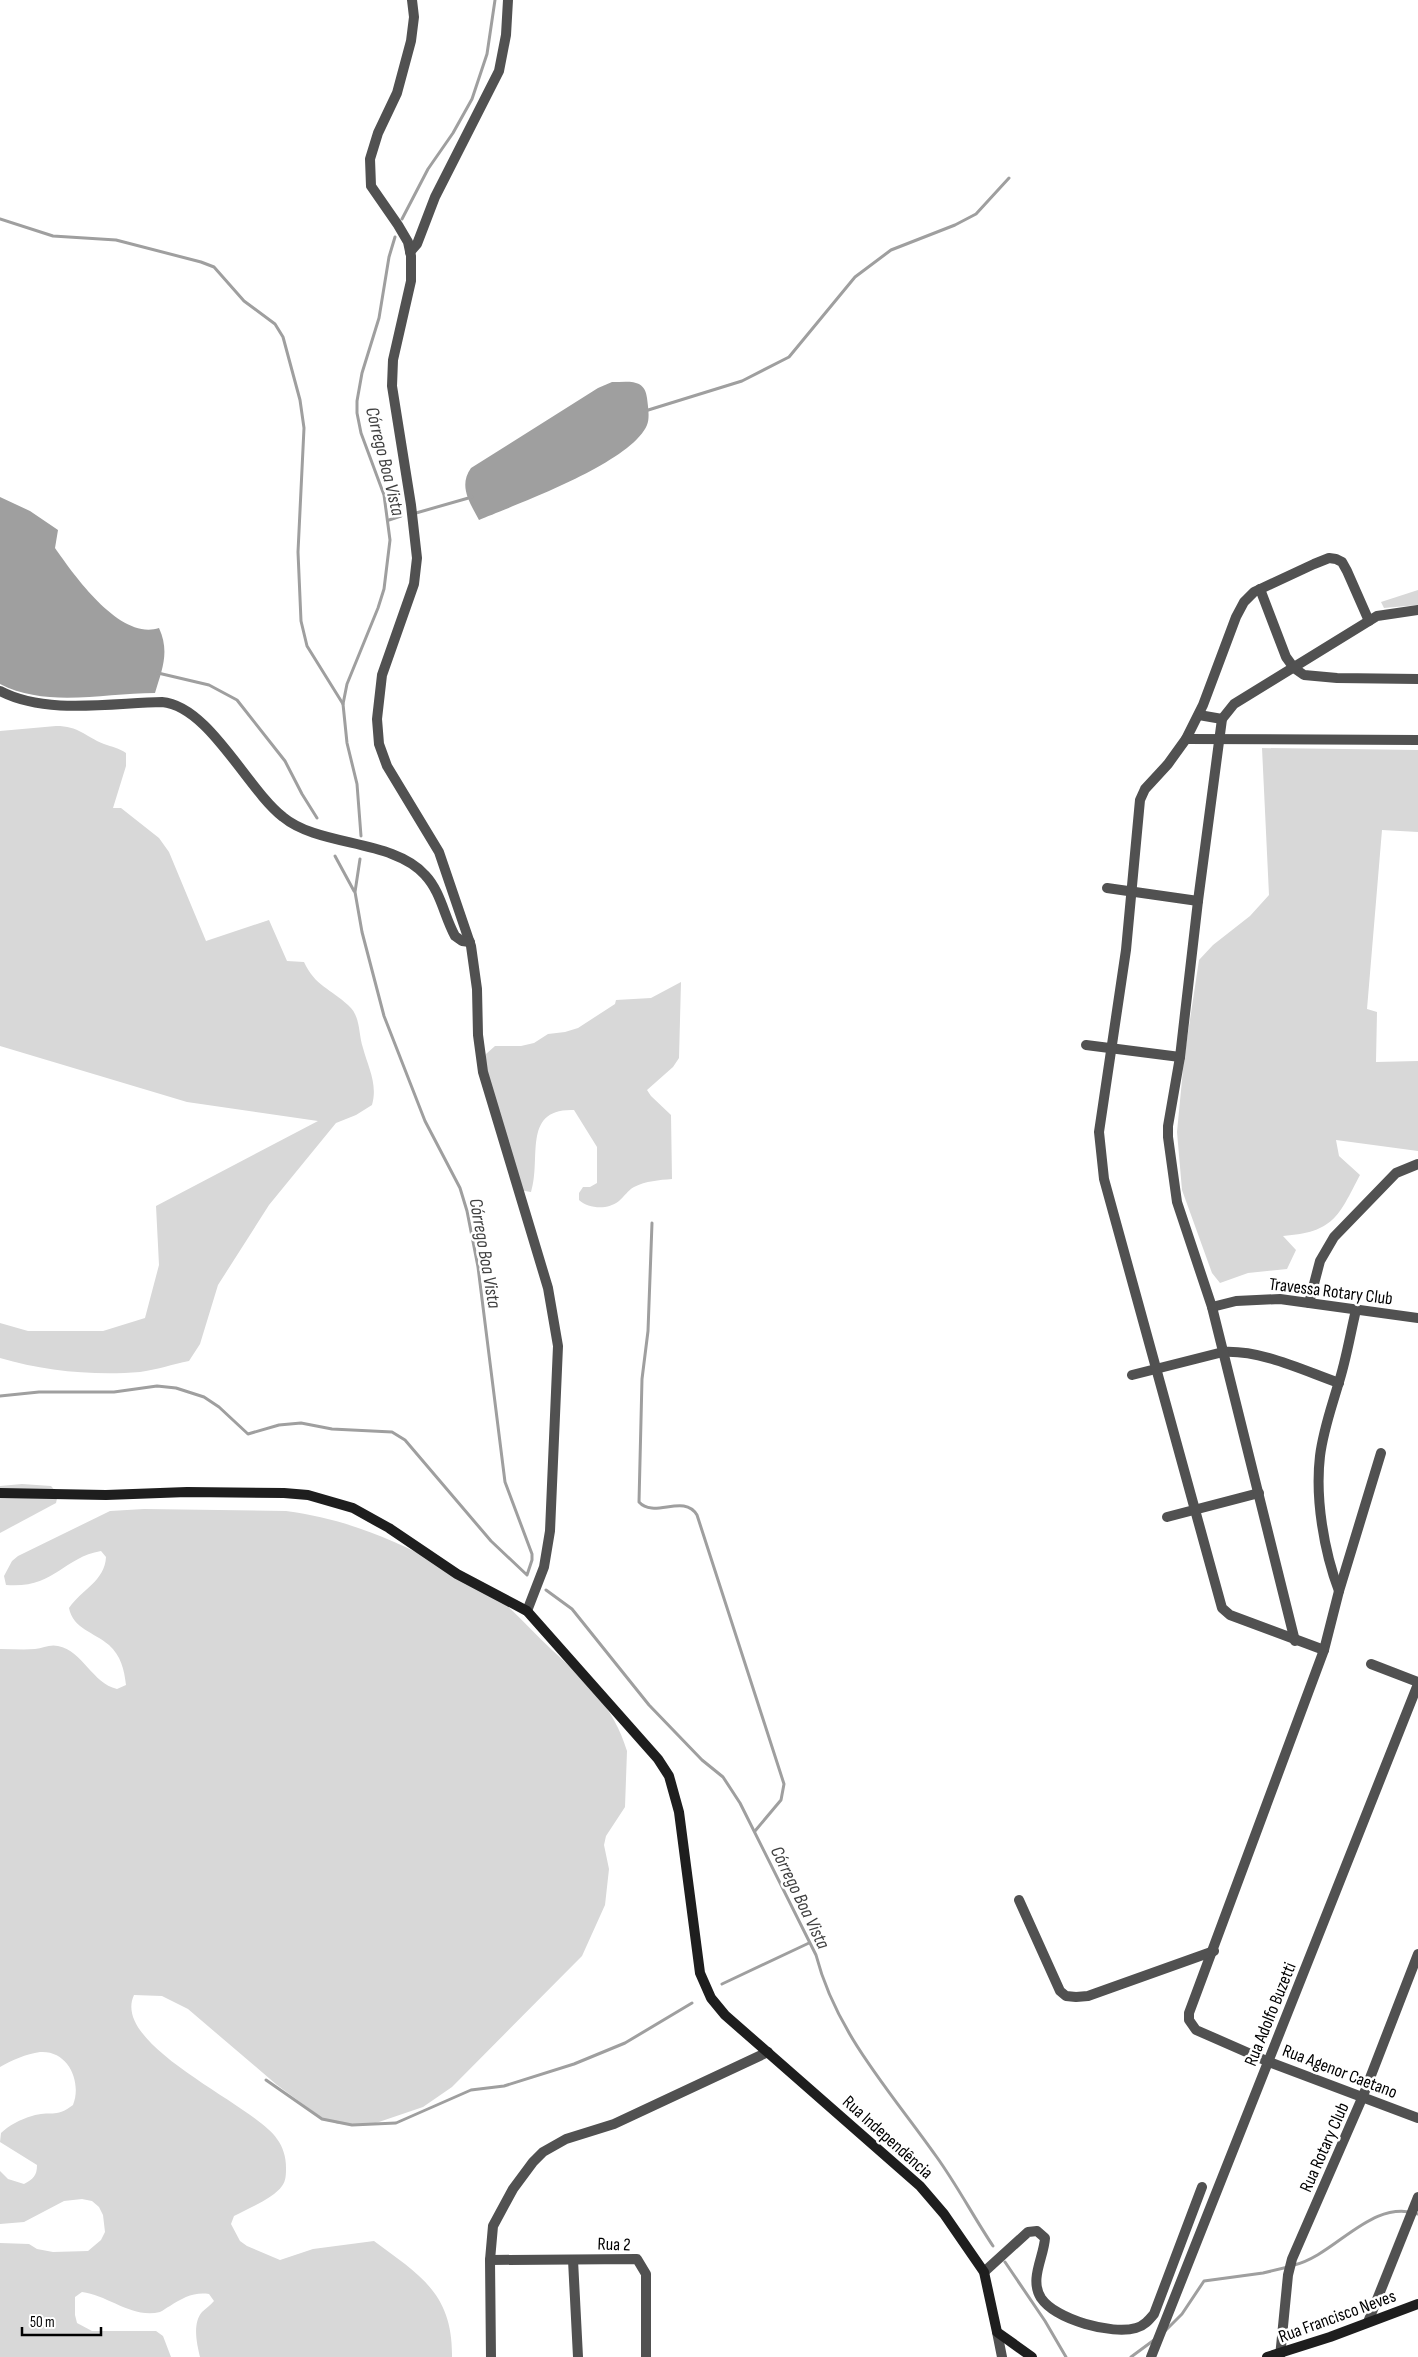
<svg xmlns="http://www.w3.org/2000/svg" width="1418" height="2357" viewBox="0 0 1418 2357" font-family="'Sofia Sans Condensed',sans-serif">
<style>
.green{fill:#d8d8d8}
.water{fill:#9f9f9f}
.lines{fill:none;stroke-linecap:round;stroke-linejoin:round}
.stream{stroke:#9f9f9f;stroke-width:3}
.street{stroke:#515151;stroke-width:10}
.secondary{stroke:#1e1e1e;stroke-width:10}
.labels{text-anchor:middle;stroke-width:5;stroke-linejoin:round;paint-order:stroke}
.street-label{font-size:18px;fill:#000;stroke:#fff}
.water-label{font-size:19px;font-style:italic;fill:#404040;stroke:#fff}
</style>
<rect width="100%" height="100%" fill="#fff"/>
<g class="green">
<path d="M1418,590V605L1384,608L1381,602Z"/>
<path d="M56,726C79,726 84,736 104,744C112,747 119,748 126,753V766L113,808H121L159,838L169,852L206,941L269,920L287,961L304,962C315,986 331,989 348,1005C361,1016 358,1033 363,1048C368,1067 378,1084 372,1105L356,1115L336,1123L269,1205L218,1285L200,1344L189,1361C173,1364 156,1370 140,1372C95,1376 44,1371 0,1358V1323L28,1331H103L145,1318L159,1265L156,1206L318,1121L187,1102L0,1046V731Z"/>
<path d="M1262,748L1418,750V832L1382,830L1367,1009L1377,1012L1376,1062L1418,1061V1151L1336,1140L1339,1156L1360,1175C1338,1217 1334,1232 1283,1236L1296,1250L1287,1269L1248,1273L1220,1283L1212,1273L1182,1190L1177,1132L1184,1059L1199,960L1213,945L1250,916L1269,895Z"/>
<path d="M681,982L679,1058L673,1067L647,1090L651,1096L671,1115L672,1179C659,1180 646,1181 634,1187C628,1190 624,1197 619,1201C608,1210 589,1209 579,1200V1193L583,1187H590L597,1183V1147L574,1110C521,1108 542,1159 531,1192L519,1190L483,1066L486,1054L495,1046H521L534,1043L548,1034L565,1032L578,1028L615,1004L616,1000L651,998Z"/>
<path d="M22,1484L51,1486L58,1494L56,1503L0,1533V1486Z"/>
<path d="M144,1509L286,1511C346,1519 389,1538 442,1565C455,1571 472,1576 483,1585C508,1604 529,1628 552,1650C586,1681 614,1707 627,1751L625,1807L606,1836L604,1845L609,1869L605,1905L582,1956L452,2087L423,2107L373,2124H338L322,2118L277,2085L188,2009L162,1996L134,1995C110,2046 255,2105 277,2139C283,2147 286,2157 286,2168C286,2174 286,2181 282,2186C274,2198 247,2209 234,2216L231,2224L240,2241L247,2246L280,2260L313,2249L374,2241C420,2275 453,2294 452,2357H200C197,2344 192,2324 202,2312C206,2308 211,2305 214,2301L209,2294C193,2292 183,2298 170,2306C167,2307 163,2311 160,2312C132,2319 108,2295 82,2292L75,2297V2315L77,2323L92,2331H156L163,2336L171,2357H0V2243L29,2244L37,2249L53,2252L88,2251L101,2240L105,2232L103,2215L99,2207L92,2201L82,2199L64,2201L24,2222L0,2224V2171L8,2179L24,2184C33,2179 37,2176 37,2165L0,2142L1,2133C8,2126 21,2119 32,2116C50,2110 55,2119 73,2105C82,2083 69,2050 40,2052C26,2054 12,2060 0,2067V1649C12,1649 24,1650 35,1649C43,1648 50,1644 58,1646C83,1651 92,1683 117,1689L126,1685C124,1669 121,1656 109,1645C94,1632 73,1629 69,1608C81,1590 105,1581 106,1557L101,1551C62,1558 54,1589 6,1585L4,1576L12,1561L18,1556L110,1511Z"/>
</g>
<g class="water">
<path d="M612,382C628,382 645,378 647,398C648,406 650,418 647,425C631,463 517,504 479,520C470,503 458,486 471,468L598,388Z"/>
<path d="M0,497L30,511L58,530L55,548C74,575 120,641 159,628C170,652 162,670 155,693C104,693 47,708 0,684Z"/>
</g>
<g class="lines">
<g class="stream">
<path d="M0,219L53,236L116,240L201,262L214,267L244,301L275,324L283,337L300,400L304,428L298,552L301,621L307,646L343,704"/>
<path d="M402,219L428,169L453,133L472,99L487,54L495,0"/>
<path d="M645,411L742,381L789,357L855,277L891,250L955,225L976,214L1009,178"/>
<path d="M416,513L472,497"/>
<path d="M389,520L401,516"/>
<path d="M158,673L209,685L237,700L285,761L302,794L317,818"/>
<path d="M361,836L357,784L347,743L343,704L347,684L378,608L384,589L390,540L384,495L361,433L357,413V401L362,373L379,318L389,257L395,237"/>
<path d="M335,856L354,891"/>
<path d="M652,1223L648,1331L642,1379L639,1502C654,1519 684,1493 697,1515L784,1784L781,1800L755,1831"/>
<path d="M0,1396L39,1392H114L157,1386L176,1388L204,1397L219,1407L248,1434L279,1425L301,1423L332,1429L392,1432L405,1440L491,1541L527,1575L532,1560V1554L505,1482L478,1267L467,1211L460,1188L425,1121L384,1016L362,932L355,892L360,859"/>
<path d="M546,1590L572,1609L649,1705L702,1760L723,1777L740,1803L816,1955C836,2033 891,2092 936,2156C957,2185 973,2216 993,2246"/>
<path d="M722,1984L809,1943"/>
<path d="M266,2080L322,2119L352,2125L396,2123L471,2090L504,2086L574,2064L625,2043L692,2003"/>
<path d="M1005,2262L1045,2321L1066,2357"/>
<path d="M1294,2265C1336,2255 1371,2198 1418,2214"/>
<path d="M1165,2331L1182,2314L1204,2281L1263,2273L1288,2267"/>
<path d="M1131,2357L1154,2340"/>
</g>
<g class="street">
<path d="M412,0L414,17L411,41L397,93L378,133L370,159L371,186L398,225L408,242L411,256V281L393,360L392,386L411,505L417,558L414,584L382,675L377,719L379,744L387,766L439,852L471,946L477,989L478,1035L483,1072L548,1288L558,1346L550,1531L544,1567L527,1611"/>
<path d="M410,252L417,244L435,197L499,71L506,35L508,0"/>
<path d="M1260,589L1286,657L1294,668L1304,675L1337,678L1418,679"/>
<path d="M0,691C45,715 112,703 162,702C209,706 247,789 283,817C319,847 393,839 425,875C441,892 444,916 455,936L462,941L470,942"/>
<path d="M1199,715L1222,719"/>
<path d="M1186,739L1418,740"/>
<path d="M1107,888L1198,901"/>
<path d="M1086,1045L1180,1057"/>
<path d="M1309,1303L1320,1261L1334,1237L1396,1173L1418,1164"/>
<path d="M1212,1307L1236,1301L1280,1299L1418,1318"/>
<path d="M1132,1375L1223,1352C1262,1350 1302,1370 1339,1383"/>
<path d="M1381,1453L1339,1591L1324,1650L1189,2013V2020L1196,2030L1269,2062L1418,2118"/>
<path d="M1167,1517L1259,1493"/>
<path d="M1339,1591C1324,1552 1315,1498 1320,1456C1323,1431 1331,1409 1338,1385C1346,1361 1350,1335 1356,1310"/>
<path d="M1295,1641L1212,1307L1177,1202L1168,1137V1126L1180,1057L1198,901L1222,719L1234,704L1377,616L1418,610"/>
<path d="M1324,1650L1230,1615L1222,1608L1104,1179L1099,1132L1126,950L1140,800L1145,789L1168,764L1186,739L1203,705L1236,617L1244,602L1254,592L1314,564L1329,558L1336,559L1342,562L1347,571L1369,621"/>
<path d="M1371,1664L1418,1682"/>
<path d="M1019,1900L1060,1991L1066,1996L1076,1997L1088,1996L1214,1951"/>
<path d="M490,2260L637,2259L646,2274V2357"/>
<path d="M573,2260L578,2357"/>
<path d="M984,2272L1028,2232L1037,2231L1045,2238C1044,2257 1029,2279 1041,2298C1056,2320 1112,2335 1136,2328C1144,2326 1149,2320 1154,2314L1202,2187"/>
<path d="M1368,2322L1418,2197"/>
<path d="M997,2332L1002,2357"/>
<path d="M491,2357L490,2260L493,2226L513,2189L533,2162L543,2152L566,2139L614,2124L768,2052"/>
<path d="M1151,2357L1418,1684"/>
<path d="M1280,2357L1288,2275L1292,2259L1363,2096L1418,1954"/>
</g>
<g class="secondary">
<path d="M0,1493L106,1495L187,1492L284,1493L308,1495L353,1508L389,1528L457,1574L527,1611L658,1759L669,1776L679,1812L700,1973L711,1998L725,2015L920,2186L944,2214L984,2272L997,2332L1032,2357"/>
<path d="M1267,2357L1330,2337L1418,2304"/>
</g>
</g>
<g class="labels">
<g class="street-label">
<text transform="translate(1331 1291) rotate(7)" y="6">Travessa Rotary Club</text>
<text transform="translate(1270 2014) rotate(-68)" y="6">Rua Adolfo Buzetti</text>
<text transform="translate(1340 2071) rotate(21)" y="6">Rua Agenor Caetano</text>
<text transform="translate(888 2137) rotate(42)" y="6">Rua Independência</text>
<text transform="translate(1324 2147) rotate(-66)" y="6">Rua Rotary Club</text>
<text transform="translate(614 2244) rotate(2)" y="6">Rua 2</text>
<text transform="translate(1337 2316) rotate(-20)" y="6">Rua Francisco Neves</text>
</g>
<g class="water-label">
<text transform="translate(386 461) rotate(76)" y="7">Córrego Boa Vista</text>
<text transform="translate(486 1253) rotate(80)" y="7">Córrego Boa Vista</text>
<text transform="translate(801 1897) rotate(64)" y="7">Córrego Boa Vista</text>
</g>
</g>
<path d="M22 2327v8h79v-8" fill="none" stroke="#000000" stroke-width="2.5"/>
<text x="30" y="2327" font-size="15" fill="#000000" stroke="#ffffff" stroke-width="4" paint-order="stroke">50 m</text>
</svg>
